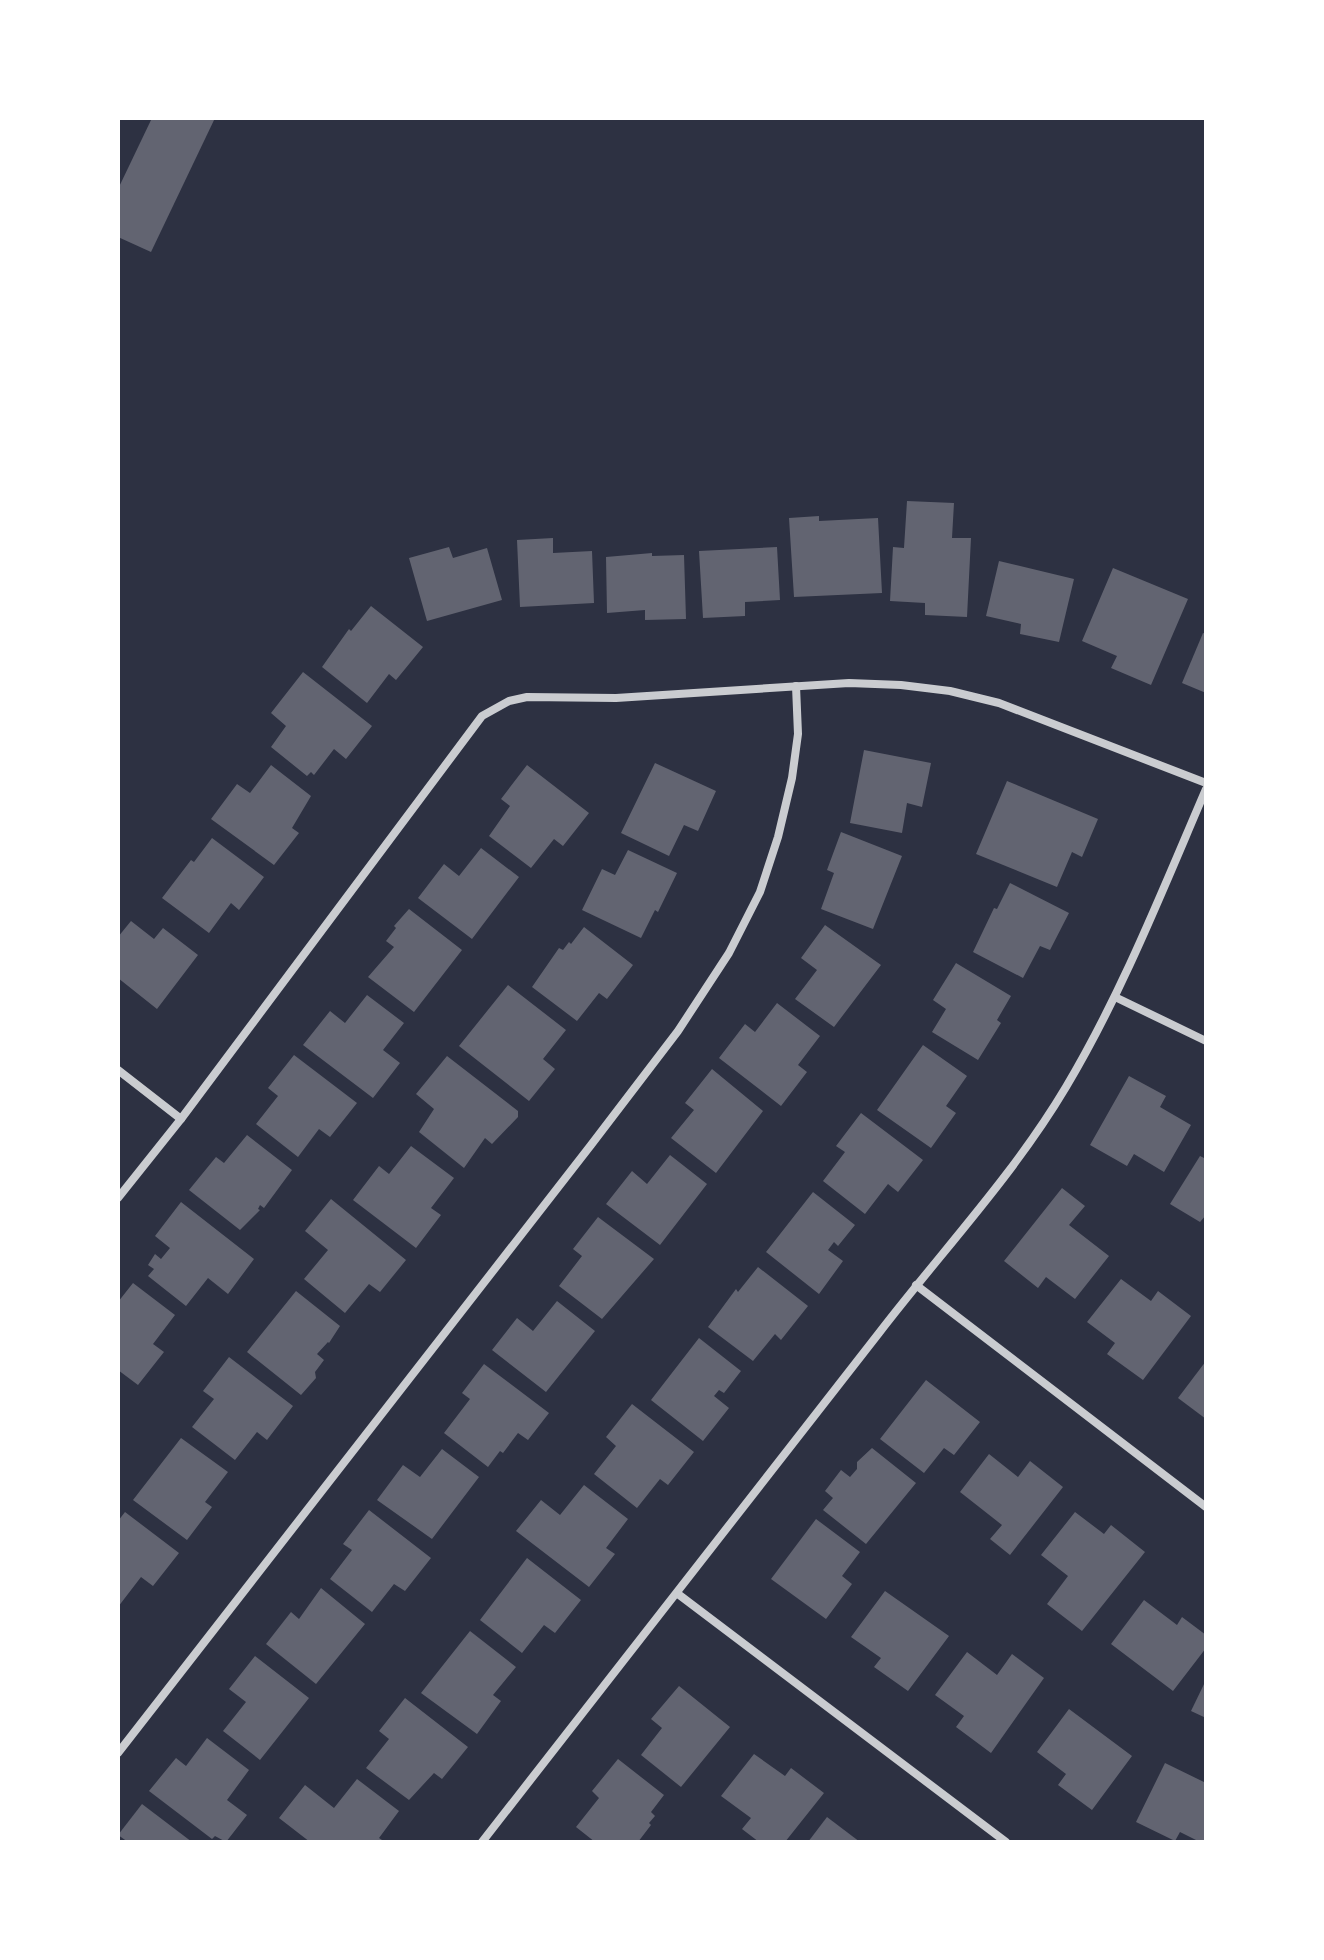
<svg xmlns="http://www.w3.org/2000/svg" width="1324" height="1960" viewBox="0 0 1324 1960" font-family="Karla,sans-serif">
<style>
.building{fill:#626471}
.lines{fill:none;stroke-linecap:round;stroke-linejoin:round}
.minor{stroke:#caccd0;stroke-width:8}
</style>
<rect width="100%" height="100%" fill="#2d3142"/>
<g class="building">
<path d="M152,118H215L151,252L118,237V189Z"/>
<path d="M907,501L954,503L952,538H971L967,617L925,615V603L890,601L893,547L904,548Z"/>
<path d="M819,516V521L878,518L882,593L794,597L789,518Z"/>
<path d="M553,538V553L592,551L594,603L520,607L517,540Z"/>
<path d="M449,547L453,558L487,548L502,600L427,621L409,558Z"/>
<path d="M777,547L780,600L745,602V616L703,618L699,551Z"/>
<path d="M652,553V556L684,555L686,619L645,620V610L607,613L606,557Z"/>
<path d="M999,561L1074,579L1059,642L1020,634L1021,624L986,616Z"/>
<path d="M1113,568L1188,599L1151,685L1111,668L1117,656L1082,641Z"/>
<path d="M371,606L423,647L396,680L389,674L367,703L322,667L349,629L351,631Z"/>
<path d="M1203,633L1206,634V693L1182,683Z"/>
<path d="M303,672L372,726L346,759L334,749L314,775L311,772L307,776L271,747L286,726L271,713Z"/>
<path d="M864,750L931,763L922,807L907,803L902,833L850,823Z"/>
<path d="M655,763L716,791L698,831L684,825L669,856L621,833Z"/>
<path d="M271,765L311,796L292,828L299,833L274,865L211,819L237,784L250,793Z"/>
<path d="M527,765L589,813L563,846L554,839L531,868L489,836L510,806L501,799Z"/>
<path d="M1007,781L1098,819L1082,857L1072,852L1057,887L976,854Z"/>
<path d="M841,832L902,856L873,929L821,909L834,873L827,870Z"/>
<path d="M212,838L264,877L239,910L231,903L209,933L162,898L191,860L194,862Z"/>
<path d="M481,848L519,877L472,939L418,898L444,864L459,876Z"/>
<path d="M628,850L677,873L658,912L655,910L641,938L582,910L602,869L615,875Z"/>
<path d="M1010,883L1069,913L1050,950L1040,946L1023,978L973,952L994,908L997,909Z"/>
<path d="M409,909L462,950L414,1012L368,977L394,947L386,941L396,928L394,926Z"/>
<path d="M131,921L154,939L163,928L198,955L157,1009L118,978V937Z"/>
<path d="M825,925L881,965L834,1027L795,999L817,970L801,958Z"/>
<path d="M584,927L633,965L607,999L599,993L577,1021L532,987L559,948L563,950L569,942L571,944Z"/>
<path d="M956,963L1011,996L997,1020L1001,1023L978,1060L932,1032L946,1009L933,1000Z"/>
<path d="M508,985L566,1030L543,1059L555,1069L529,1101L459,1046Z"/>
<path d="M367,995L404,1023L383,1050L400,1063L373,1098L303,1045L330,1011L345,1023Z"/>
<path d="M777,1003L820,1036L798,1065L807,1072L781,1106L719,1058L745,1024L755,1032Z"/>
<path d="M923,1045L967,1076L946,1106L956,1113L931,1148L877,1110Z"/>
<path d="M294,1055L357,1103L330,1137L319,1129L298,1157L256,1124L278,1096L268,1088Z"/>
<path d="M447,1056L518,1111V1117L492,1144L485,1138L464,1168L419,1132L434,1109L416,1094Z"/>
<path d="M712,1069L763,1111L716,1173L671,1138L694,1110L685,1103Z"/>
<path d="M1129,1076L1166,1096L1160,1107L1191,1125L1164,1172L1134,1154L1127,1166L1090,1145Z"/>
<path d="M861,1113L923,1160L898,1192L888,1184L865,1214L823,1181L845,1152L836,1146Z"/>
<path d="M247,1135L292,1170L264,1208L260,1205L258,1209L260,1210L240,1230L189,1190L216,1157L224,1163Z"/>
<path d="M411,1146L454,1178L431,1208L441,1215L416,1248L353,1200L379,1166L389,1174Z"/>
<path d="M670,1155L707,1184L660,1245L606,1204L632,1171L647,1184Z"/>
<path d="M1200,1156L1206,1159V1215L1200,1222L1170,1204Z"/>
<path d="M1062,1188L1085,1206L1069,1225L1109,1256L1075,1299L1046,1277L1038,1288L1004,1261Z"/>
<path d="M813,1192L855,1225L838,1246L834,1242L828,1250L843,1261L819,1294L766,1252Z"/>
<path d="M331,1199L406,1260L380,1292L369,1284L345,1313L304,1279L328,1250L305,1231Z"/>
<path d="M181,1202L254,1259L228,1294L208,1278L186,1306L148,1276L154,1269L148,1265L155,1254L161,1259L170,1248L155,1236Z"/>
<path d="M598,1217L654,1259L602,1319L559,1286L582,1256L573,1249Z"/>
<path d="M758,1267L808,1306L781,1340L775,1334L753,1361L708,1327L736,1289L738,1292Z"/>
<path d="M1121,1279L1151,1301L1158,1291L1191,1316L1143,1380L1107,1354L1115,1343L1087,1322Z"/>
<path d="M133,1283L175,1315L153,1344L164,1352L138,1385L118,1370V1302Z"/>
<path d="M296,1291L340,1326L329,1343L328,1342L317,1354L324,1360L315,1372L316,1378L301,1395L247,1352Z"/>
<path d="M557,1301L595,1331L546,1392L492,1350L517,1318L533,1331Z"/>
<path d="M699,1338L741,1371L724,1393L719,1390L714,1396L729,1408L703,1441L651,1400Z"/>
<path d="M229,1357L293,1406L267,1440L257,1432L235,1460L192,1427L214,1399L203,1391Z"/>
<path d="M1206,1361V1419L1178,1398Z"/>
<path d="M484,1364L549,1413L528,1440L518,1433L503,1453L500,1451L488,1467L444,1433L470,1399L462,1393Z"/>
<path d="M926,1380L980,1422L954,1455L944,1448L924,1473L880,1439Z"/>
<path d="M632,1404L694,1452L668,1485L660,1479L637,1508L594,1474L616,1446L606,1437Z"/>
<path d="M181,1438L228,1472L205,1502L212,1507L187,1540L133,1500Z"/>
<path d="M872,1448L916,1483L866,1544L823,1510L833,1498L825,1491L841,1470L850,1477L857,1469V1462Z"/>
<path d="M442,1449L479,1477L432,1539L377,1500L403,1465L420,1477Z"/>
<path d="M989,1454L1018,1477L1030,1461L1063,1487L1010,1555L990,1539L1002,1525L960,1492Z"/>
<path d="M584,1485L628,1519L606,1548L615,1554L589,1587L516,1531L541,1500L560,1515Z"/>
<path d="M369,1510L431,1558L405,1591L394,1584L372,1612L330,1579L352,1550L343,1544Z"/>
<path d="M125,1512L179,1553L153,1586L141,1577L118,1607V1521Z"/>
<path d="M1075,1512L1104,1534L1111,1525L1145,1552L1082,1631L1047,1604L1068,1576L1041,1555Z"/>
<path d="M816,1519L860,1552L842,1576L852,1584L826,1619L771,1579Z"/>
<path d="M527,1558L581,1600L555,1633L544,1625L522,1653L480,1620Z"/>
<path d="M321,1588L365,1624L316,1684L266,1644L291,1612L299,1619Z"/>
<path d="M885,1591L949,1636L908,1691L874,1667L881,1658L851,1637Z"/>
<path d="M1144,1600L1177,1625L1182,1617L1206,1635V1648L1173,1691L1111,1644Z"/>
<path d="M470,1631L516,1667L493,1695L501,1701L477,1734L421,1693Z"/>
<path d="M967,1652L997,1675L1012,1654L1044,1678L991,1753L956,1727L964,1716L935,1695Z"/>
<path d="M255,1656L309,1698L260,1760L223,1731L246,1702L229,1689Z"/>
<path d="M1206,1680V1718L1191,1711Z"/>
<path d="M679,1686L730,1727L681,1787L641,1755L662,1728L651,1719Z"/>
<path d="M405,1698L468,1747L442,1779L434,1773L409,1800L366,1768L389,1739L379,1731Z"/>
<path d="M1069,1709L1132,1756L1092,1810L1058,1785L1066,1774L1037,1752Z"/>
<path d="M207,1738L249,1770L227,1800L247,1815L226,1842L215,1836L212,1839L149,1791L176,1758L186,1766Z"/>
<path d="M754,1754L785,1776L791,1768L824,1793L785,1842H759L742,1829L751,1818L721,1796Z"/>
<path d="M618,1759L664,1795L651,1812L655,1816L649,1823L651,1825L638,1842H595L576,1827L599,1798L592,1791Z"/>
<path d="M1165,1763L1206,1783V1842H1200L1180,1832L1175,1841L1136,1822Z"/>
<path d="M357,1779L399,1811L379,1838L385,1842H310L279,1818L305,1785L334,1808Z"/>
<path d="M142,1804L192,1842H128L118,1835Z"/>
<path d="M827,1817L860,1842H808Z"/>
</g>
<g class="lines">
<g class="minor">
<path d="M1115,997L1206,1041"/>
<path d="M118,1070L181,1119"/>
<path d="M118,1198L181,1119L482,716L509,701L527,697L616,698L849,683L901,685L950,691L999,703L1206,783"/>
<path d="M916,1285L1206,1507"/>
<path d="M678,1594L1006,1842"/>
<path d="M118,1753L591,1145L678,1031L729,953L760,892L778,837L792,778L798,734L796,686"/>
<path d="M482,1842C615,1673 747,1503 879,1333C942,1251 1013,1176 1066,1087C1122,993 1163,889 1206,789"/>
</g>
</g>
<rect width="1324" height="1960" fill="none" stroke="#ffffff" stroke-width="240"/>
</svg>
